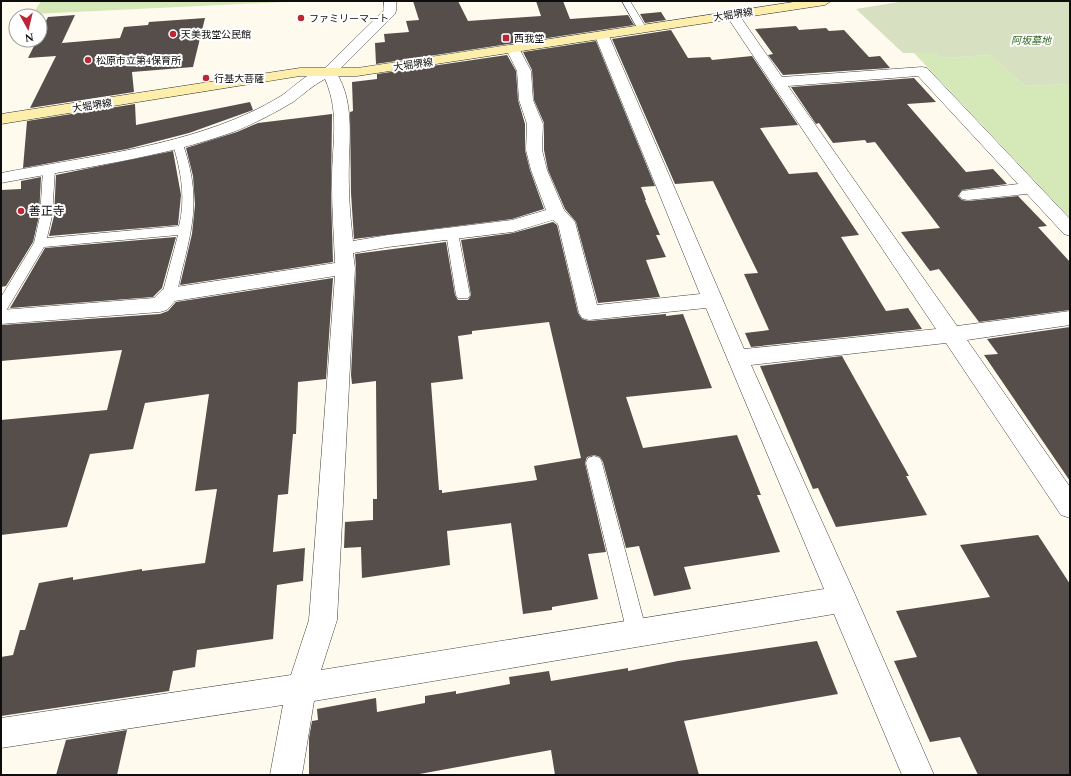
<svg xmlns="http://www.w3.org/2000/svg" width="1071" height="776" viewBox="0 0 1071 776" font-family="Spectral,'Noto Sans JP',serif">
<style>
.green{fill:#d4e8b8}
.cemetery{fill:#d7e0c0}
.building{fill:#564e4a;fill-rule:evenodd}
.lines{fill:none;stroke-linecap:round;stroke-linejoin:round}
.service-casing{stroke:#404040;stroke-width:1}
.minor-casing{stroke:#404040;stroke-width:1}
.tertiary-casing{stroke:#404040;stroke-width:1}
.secondary-casing{stroke:#2f2f2f;stroke-width:1}
.service{fill:#fff;fill-rule:evenodd}
.minor{fill:#fff;fill-rule:evenodd}
.tertiary{fill:#fff;fill-rule:evenodd}
.secondary{fill:#fdefab;fill-rule:evenodd}
.poi-dot{fill:#ba2837;stroke:#fff;stroke-width:1.5}
.labels{text-anchor:middle;stroke-width:4;stroke-linejoin:round;paint-order:stroke}
.far-street-label{font-size:10px;fill:#0d0d0d;stroke:#fff}
.far-poi-label{font-size:10px;fill:#0d0d0d;stroke:#fff;text-anchor:start}
.far-park-label{font-size:10px;font-style:italic;fill:#31631f;stroke:#fff}
.poi-label{font-size:12px;fill:#0d0d0d;stroke:#fff;text-anchor:start}
</style>
<rect width="100%" height="100%" fill="#fffaee"/>
<g class="green">
<path d="M41,1H305L33,14Z"/>
<path d="M914,53H936L942,58L990,55L1025,86L1070,84V218Z"/>
</g>
<path class="cemetery" d="M905,1H1070V84L1025,86L990,55L942,58L936,53H903L856,9Z"/>
<g class="building">
<path d="M413,1H458L468,21L541,16L536,1H563L570,19L628,15L634,25L376,64L375,43L385,42L384,34L409,32L406,21L419,20Z"/>
<path d="M661,12L666,20L645,23L640,14Z"/>
<path d="M75,15L60,47L62,43L120,38L124,27L148,25L149,22L205,18L193,67L132,72L134,92L30,108L56,56L28,58L37,40H40V33L48,17Z"/>
<path d="M796,26L799,30L826,28L829,31L844,30L869,57L880,56L890,68L783,75L768,55L773,54L755,29Z"/>
<path d="M671,30L688,58L710,57L712,60L752,56L798,125L760,128L789,174L817,172L859,235L841,237L886,311L908,308L922,329L751,347L745,333L769,330L744,274L758,273L713,181L675,184L612,39Z"/>
<path d="M596,41L655,186L641,187L646,200H645L660,235H656L666,257L646,260L660,297L598,303L576,222L565,209L548,170L544,150V123L534,100L532,70L523,52Z"/>
<path d="M507,55L516,71L518,100L525,124V150L530,170L544,209L512,219L354,239L351,193L350,112L353,111L352,82L377,79V74Z"/>
<path d="M914,78L936,102L907,104L966,172L993,169L1007,184L962,190L958,196L962,200L968,201L1018,196L1047,226L1038,227L1070,262V310L979,322L939,269L930,271L901,232L940,228L875,142L867,143L865,140L833,143L819,123L816,124L791,87Z"/>
<path d="M250,102L253,110L189,133L127,149L23,168L27,121L135,104L136,125Z"/>
<path d="M332,114L331,195L333,262L180,285L192,234L195,205L193,176L186,148L237,132L258,123Z"/>
<path d="M173,151L181,195L178,225L49,236L54,216L56,175Z"/>
<path d="M41,177L39,216L33,242L6,286L1,287V190L21,189V181Z"/>
<path d="M553,222L557,225L578,313L582,319L589,321L666,314V316L683,314L712,388L626,397L643,448L737,435L761,495H757L780,552L684,567L691,589L654,596L639,546L626,548L603,462L600,457L594,455L587,457L585,463L606,552L588,554L598,599L552,607V610L523,614L511,523L447,531L450,565L362,578L361,547L344,548L345,522L373,520V499H377L376,381L352,384L351,375L356,268L355,254L446,242L455,295L458,300H468L471,295L461,240L513,233ZM549,322L581,458L534,466L537,480L442,493V490H439L431,383L463,379L458,336L472,334V331Z"/>
<path d="M176,237L162,288L153,297L10,308L45,248Z"/>
<path d="M333,278L326,379L298,382L296,434H293L288,494L278,495L273,552L305,548L303,581L277,585L273,639L197,650L195,667L173,671L169,691L1,716V657L13,655L20,630H25L39,583L73,577V580L142,569V571L205,563L217,489L195,491L209,394L145,403L133,449L90,454L67,527L1,535V420L107,410L122,350L1,361L2,325L160,314L168,311L176,302Z"/>
<path d="M1070,327V481L984,355L998,354L987,339Z"/>
<path d="M842,356L909,476H906L927,515L836,527L818,488L813,489L760,366Z"/>
<path d="M1038,535L1070,584V775H978L960,737L930,742L894,661L917,657L896,611L990,597L960,545Z"/>
<path d="M817,641L838,694L684,721L699,775H555L551,750L414,775H309V738L312,721L318,720L317,709L376,698L377,712L425,703V696L456,691V694L510,684L509,677L549,671L551,681L628,668V671L678,661Z"/>
<path d="M127,730L117,775H56L66,740Z"/>
</g>
<g class="lines">
<defs>
<g id="service">
<path d="M622,1H630L647,29L645,31H639Z"/>
<path d="M178,141L183,144C199,192 195,218 183,266C180,276 179,289 174,298H164L162,295L178,235L44,247L6,311L1,313V297L34,243L40,216L43,170L45,168L49,167L55,170L52,216L47,238L179,226C186,197 181,172 173,144Z"/>
<path d="M452,229L456,230L458,233L470,295L468,298H458L456,295L446,233L448,230Z"/>
<path d="M594,456L600,458L602,463L647,633L644,640L637,643L630,640L627,633L586,463L588,458Z"/>
</g>
<path id="minor" d="M732,11L737,12L782,77L922,67L927,68L1070,219V236L1064,234L1027,194L968,200L962,199L959,195L962,191L1018,184L918,76L788,86L957,326L1070,311V325L967,340L1070,487V518L1061,515L946,343L751,365L853,590L934,775H902L834,614L314,701L302,775H270L283,705L1,748V718L291,675L309,620L335,276L175,301L167,310L160,312L1,324V310L154,298L162,290L169,288L335,263C334,237 332,211 332,186C331,148 341,115 325,79C313,85 304,94 293,102C275,113 255,123 236,131C162,158 79,168 1,183V173C84,157 172,148 249,113C260,108 271,102 281,96C296,86 315,64 334,69C358,104 347,146 349,186C349,204 351,223 353,241L388,235L512,220L546,210L531,170L526,150L527,124L519,100L517,71L506,49L508,46H518L531,71L533,100L543,124L542,150L547,170L564,210L575,222L597,305L700,294L595,36L597,33H607L609,36L744,349L936,329L726,15ZM553,220L558,224L579,313L582,318L589,320L706,308L824,589L321,670L337,620L355,268L353,253L388,247L513,232Z"/>
<path id="tertiary" d="M384,1H396V11L395,14L334,75H324L322,72L324,69L384,10Z"/>
<path id="secondary" d="M800,1H831L825,5L357,76H300L1,124V114L300,68H357Z"/>
</defs>
<use href="#service" class="service-casing"/>
<use href="#minor" class="minor-casing"/>
<use href="#tertiary" class="tertiary-casing"/>
<use href="#secondary" class="secondary-casing"/>
<use href="#service" class="service"/>
<use href="#minor" class="minor"/>
<use href="#tertiary" class="tertiary"/>
<use href="#secondary" class="secondary"/>
</g>
<g class="poi-dot">
<circle cx="301" cy="18" r="4"/>
<circle cx="173" cy="34" r="4"/>
<rect x="502" y="34" width="8" height="8" rx="2"/>
<circle cx="88" cy="60" r="4"/>
<circle cx="206" cy="78" r="4"/>
<circle cx="21" cy="211" r="4"/>
</g>
<g class="labels">
<g class="far-street-label">
<text transform="translate(733 14) rotate(-9)" y="4">大堀堺線</text>
<text transform="translate(413 64) rotate(-8)" y="4">大堀堺線</text>
<text transform="translate(92 105) rotate(-9)" y="4">大堀堺線</text>
</g>
<g class="far-poi-label">
<text x="309" y="22">ファミリーマート</text>
<text x="181" y="38">天美我堂公民館</text>
<text x="514" y="42">西我堂</text>
<text x="96" y="64">松原市立第4保育所</text>
<text x="214" y="82">行基大菩薩</text>
</g>
<g class="far-park-label">
<text x="1031" y="44">阿坂墓地</text>
</g>
<g class="poi-label">
<text x="29" y="215">善正寺</text>
</g>
</g>
<rect width="1071" height="776" fill="none" stroke="#0d0d0d" stroke-width="4"/>
<g transform="translate(28 28) rotate(172)"><circle r="19" fill="#ffffff" stroke="#9e9e9e"/>
<path d="M0-3L7 15L0 10L-7 15Z" fill="#ba2837"/>
<text y="-6" font-size="11" font-weight="bold" text-anchor="middle" fill="#0d0d0d">N</text>
</g>
</svg>
